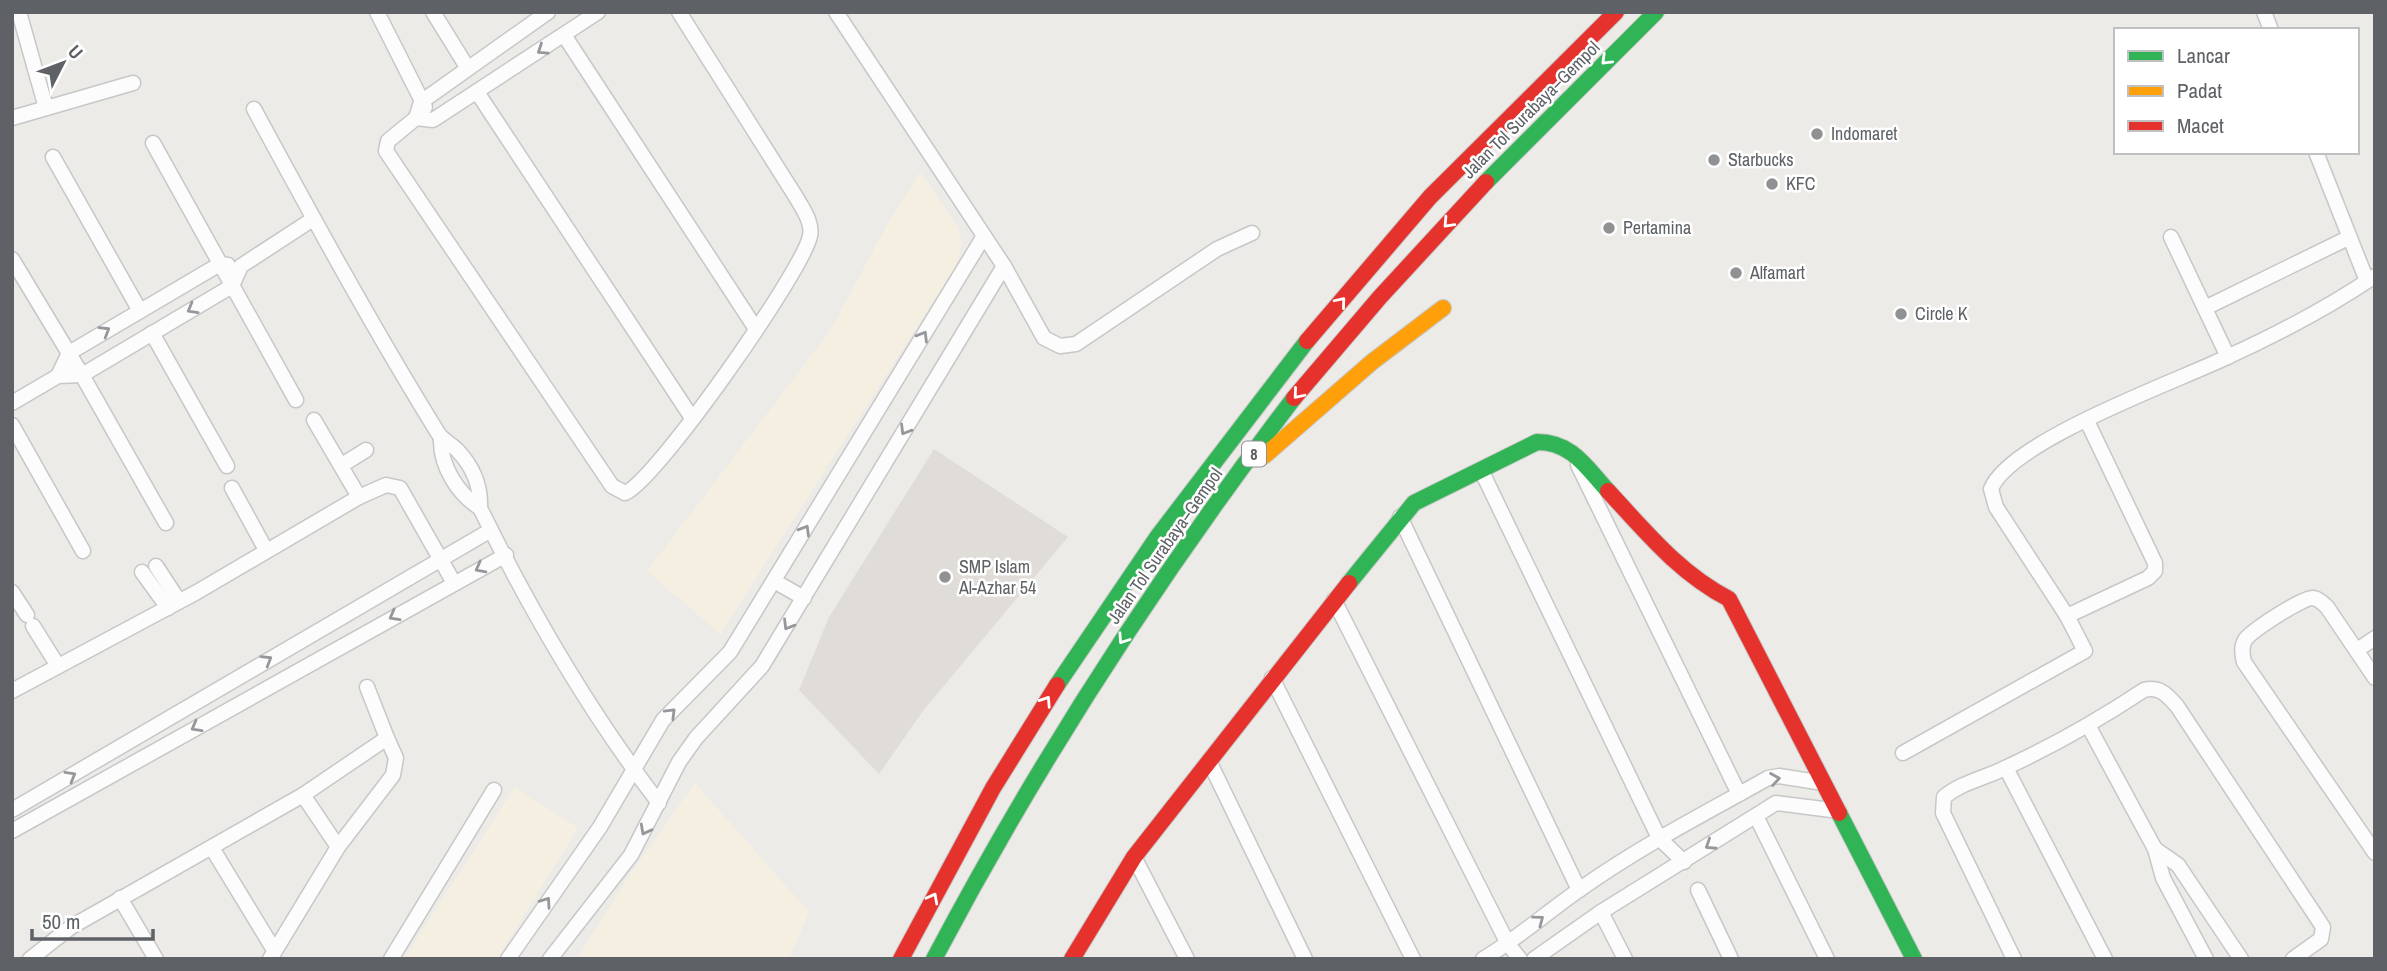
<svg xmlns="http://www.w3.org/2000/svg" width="2387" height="971" viewBox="0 0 2387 971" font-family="'Archivo Narrow',sans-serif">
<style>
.commercial{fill:#f5efe2}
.education{fill:#e0ddd8}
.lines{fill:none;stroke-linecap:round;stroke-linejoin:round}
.street-casing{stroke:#c7c7c8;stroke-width:17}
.fast-casing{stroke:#c7c7c7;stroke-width:18}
.slow-casing{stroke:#c7c7c7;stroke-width:18}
.jam-casing{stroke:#c7c7c7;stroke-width:18}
.street{stroke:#fcfcfc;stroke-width:14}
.fast{stroke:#30b455;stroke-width:16}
.slow{stroke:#ff9f0a;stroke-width:16}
.jam{stroke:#e5322d;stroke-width:16}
.oneway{stroke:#95979a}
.oneway2{stroke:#fff}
.poi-dot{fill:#909193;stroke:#fff;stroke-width:2.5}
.labels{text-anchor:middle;stroke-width:5;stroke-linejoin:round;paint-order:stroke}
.shield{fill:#fff;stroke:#8e9093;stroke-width:2}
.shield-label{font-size:16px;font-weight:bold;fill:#5e6165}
.street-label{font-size:18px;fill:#5e6165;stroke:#fff}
.poi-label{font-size:18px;fill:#5e6165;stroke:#fff;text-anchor:start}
</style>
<rect width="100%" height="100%" fill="#edebe8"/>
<g class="commercial">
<path d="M920,172L958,227L962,243L956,266L720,634L647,571L830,331L886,227Z"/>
<path d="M695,783L809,912L789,959H577L630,874Z"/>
<path d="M515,787L578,828L497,959H404Z"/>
</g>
<path class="education" d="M934,449L1068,537L923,711L879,774L799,690L829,617Z"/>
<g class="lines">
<defs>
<g id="street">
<path d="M19,12L46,108"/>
<path d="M377,12L425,107"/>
<path d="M433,12L467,67"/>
<path d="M548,12L421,102L416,118L388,141L386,151L612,486L625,493C655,482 803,271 810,236C813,222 802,208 796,197L679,12"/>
<path d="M836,12L1004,266L1044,338L1060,346L1076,344L1217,249L1252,233"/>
<path d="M2264,12L2271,30"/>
<path d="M564,35L756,329"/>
<path d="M477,92L692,418"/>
<path d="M254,109C313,218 373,328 438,433C443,441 452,444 458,451C473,467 481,487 480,508C530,610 590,713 659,803"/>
<path d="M12,118L133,83"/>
<path d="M416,118L433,120L598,12"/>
<path d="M153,143L296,400"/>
<path d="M2316,152L2367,281"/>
<path d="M53,157L140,311"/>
<path d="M2171,237L2228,357"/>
<path d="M12,259L82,375L166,523"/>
<path d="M2205,308L2348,238"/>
<path d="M152,333L227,466"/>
<path d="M58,376L69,353L220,264L228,265"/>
<path d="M12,403L58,376L82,375L232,286L241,266L313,219"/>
<path d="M12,425L83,551"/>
<path d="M441,439C440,466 458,494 480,508"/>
<path d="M342,465L366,450"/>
<path d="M1578,465L1739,794"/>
<path d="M1481,470L1659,838L1684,862"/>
<path d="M232,488L266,550"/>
<path d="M359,497L386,485L400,488L454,583"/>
<path d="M1400,517L1579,890"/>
<path d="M156,566L179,601"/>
<path d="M142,572L168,608"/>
<path d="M774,581L804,598"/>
<path d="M12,592L27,615"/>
<path d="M1334,600L1508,944L1520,959"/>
<path d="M2067,616L2148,578L2155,571V563L2087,421"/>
<path d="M33,626L58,666"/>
<path d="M2357,650L2375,638"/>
<path d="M1272,678L1413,959"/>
<path d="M2375,678L2327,607C2323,603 2319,599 2313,598C2303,597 2251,631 2245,640C2241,647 2242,654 2244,662L2375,853"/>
<path d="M367,687L387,738"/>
<path d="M12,691L197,592L359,497L314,420"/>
<path d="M2089,727L2155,849L2163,878L2206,959"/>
<path d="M1903,753L2085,651L2067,616L1996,507L1991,489C2010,441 2175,382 2225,358C2276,335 2329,307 2375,276"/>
<path d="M1209,761L1305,959"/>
<path d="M2006,768L2105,959"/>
<path d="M303,795L338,847"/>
<path d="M12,810L491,530"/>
<path d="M1756,816L1827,959"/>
<path d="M12,831L506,555"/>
<path d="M212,848L274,950"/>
<path d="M2155,849L2178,865L2241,959"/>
<path d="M1134,857L1187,959"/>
<path d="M1698,890L1731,959"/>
<path d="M120,898L156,959"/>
<path d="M1601,912L1625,959"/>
<path d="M30,959L71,927L303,795L387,738L396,758L393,775L338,847L270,959"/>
<path d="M391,959L494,790"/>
<path d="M508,959L600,827L663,720L730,652L984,236"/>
<path d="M550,959L631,855L679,762L696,738L762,666L1004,266"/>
<path d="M1483,959C1517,939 1546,913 1579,890C1639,847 1704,814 1768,778L1779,776L1823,783"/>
<path d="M1534,959L1601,912L1776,803L1839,811"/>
<path d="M2014,959L1943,813L1944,797C1962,782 1986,778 2007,767C2055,745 2100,719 2144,690C2160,686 2167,695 2177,706L2323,927L2321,939L2293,959"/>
</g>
<g id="fast">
<path d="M1486,182L1656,12"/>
<path d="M1349,583L1414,503L1537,442C1572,442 1586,467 1608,491"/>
<path d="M1057,685L1158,536L1307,341"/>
<path d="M1839,813L1914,959"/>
<path d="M934,959C1038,762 1159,575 1294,398"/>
</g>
<path id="slow" d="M1264,456L1372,362L1443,308"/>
<g id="jam">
<path d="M1307,341L1430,197L1616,12"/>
<path d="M1294,398L1380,297L1486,182"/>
<path d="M1608,491C1646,532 1679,573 1729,599L1839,813"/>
<path d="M901,959L993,788L1057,685"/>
<path d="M1072,959L1134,857L1349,583"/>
</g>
</defs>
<use href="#street" class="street-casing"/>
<use href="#fast" class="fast-casing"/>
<use href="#slow" class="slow-casing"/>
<use href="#jam" class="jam-casing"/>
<use href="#street" class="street"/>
<use href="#fast" class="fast"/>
<use href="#slow" class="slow"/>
<use href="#jam" class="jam"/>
</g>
<defs><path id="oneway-chevron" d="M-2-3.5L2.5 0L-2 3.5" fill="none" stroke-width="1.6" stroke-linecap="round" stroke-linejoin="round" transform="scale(1.75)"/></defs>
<g class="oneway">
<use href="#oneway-chevron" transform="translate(542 50) rotate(146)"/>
<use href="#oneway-chevron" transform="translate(192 309) rotate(150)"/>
<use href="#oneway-chevron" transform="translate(105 331) rotate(-31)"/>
<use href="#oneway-chevron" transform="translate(923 336) rotate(-59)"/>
<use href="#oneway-chevron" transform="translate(905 430) rotate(121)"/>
<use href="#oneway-chevron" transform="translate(805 530) rotate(-59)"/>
<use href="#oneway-chevron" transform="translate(480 568) rotate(152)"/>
<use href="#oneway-chevron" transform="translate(394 616) rotate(151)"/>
<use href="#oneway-chevron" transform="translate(788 625) rotate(121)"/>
<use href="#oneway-chevron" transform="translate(267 660) rotate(-31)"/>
<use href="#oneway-chevron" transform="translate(671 713) rotate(-45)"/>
<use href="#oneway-chevron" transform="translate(196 727) rotate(151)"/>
<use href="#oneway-chevron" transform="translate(71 776) rotate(-30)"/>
<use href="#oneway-chevron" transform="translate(1775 779) rotate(-9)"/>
<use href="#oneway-chevron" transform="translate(645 830) rotate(118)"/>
<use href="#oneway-chevron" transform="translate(1710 845) rotate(147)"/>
<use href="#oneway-chevron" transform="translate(546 902) rotate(-55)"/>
<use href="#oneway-chevron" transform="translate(1539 920) rotate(-37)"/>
</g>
<g class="oneway2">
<use href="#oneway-chevron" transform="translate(1606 60) rotate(136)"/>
<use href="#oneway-chevron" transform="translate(1448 223) rotate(133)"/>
<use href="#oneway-chevron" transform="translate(1341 302) rotate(-50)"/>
<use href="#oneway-chevron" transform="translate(1298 394) rotate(130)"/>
<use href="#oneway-chevron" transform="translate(1123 639) rotate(124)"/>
<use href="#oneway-chevron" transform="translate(1046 701) rotate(-57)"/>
<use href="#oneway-chevron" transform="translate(933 898) rotate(-62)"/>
</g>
<g class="poi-dot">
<circle cx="1817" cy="134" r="7"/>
<circle cx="1714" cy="160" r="7"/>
<circle cx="1772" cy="184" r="7"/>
<circle cx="1609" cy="228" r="7"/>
<circle cx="1736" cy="273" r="7"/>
<circle cx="1901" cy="314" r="7"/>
<circle cx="945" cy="577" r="7"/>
</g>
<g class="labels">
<rect class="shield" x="1242" y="441.5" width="24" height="25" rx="5"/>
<g class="shield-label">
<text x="1254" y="460">8</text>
</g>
<g class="street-label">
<text transform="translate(1531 110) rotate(-45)" y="6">Jalan Tol Surabaya–Gempol</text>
<text transform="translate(1165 546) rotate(-55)" y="6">Jalan Tol Surabaya–Gempol</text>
</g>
<g class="poi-label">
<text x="1831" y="140">Indomaret</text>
<text x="1728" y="166">Starbucks</text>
<text x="1786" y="190">KFC</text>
<text x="1623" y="234">Pertamina</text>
<text x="1750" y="279">Alfamart</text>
<text x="1915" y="320">Circle K</text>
<text x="959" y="573">SMP Islam<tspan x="959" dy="21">Al-Azhar 54</tspan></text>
</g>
</g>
<rect width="2387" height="971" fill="none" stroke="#5e6165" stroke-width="28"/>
<rect x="2114" y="28" width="245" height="126" fill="#ffffff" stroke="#bfc0c1" stroke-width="2"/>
<rect x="2128" y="51" width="35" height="10" fill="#30b455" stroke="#bfc0c1" stroke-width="2"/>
<text x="2177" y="63" font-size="21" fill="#5e6165">Lancar</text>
<rect x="2128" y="86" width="35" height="10" fill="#ff9f0a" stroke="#bfc0c1" stroke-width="2"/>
<text x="2177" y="98" font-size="21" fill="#5e6165">Padat</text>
<rect x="2128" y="121" width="35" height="10" fill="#e5322d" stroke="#bfc0c1" stroke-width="2"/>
<text x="2177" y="133" font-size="21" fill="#5e6165">Macet</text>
<g transform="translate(63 63) rotate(48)" stroke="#ffffff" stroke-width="5" paint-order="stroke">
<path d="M0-5L12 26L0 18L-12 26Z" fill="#5e6165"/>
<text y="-10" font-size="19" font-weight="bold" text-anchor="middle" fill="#5e6165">U</text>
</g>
<path d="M32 929v10h121v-10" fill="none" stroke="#5e6165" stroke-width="3.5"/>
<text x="42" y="929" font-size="21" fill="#5e6165" stroke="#ffffff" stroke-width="5" paint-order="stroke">50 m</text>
</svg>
